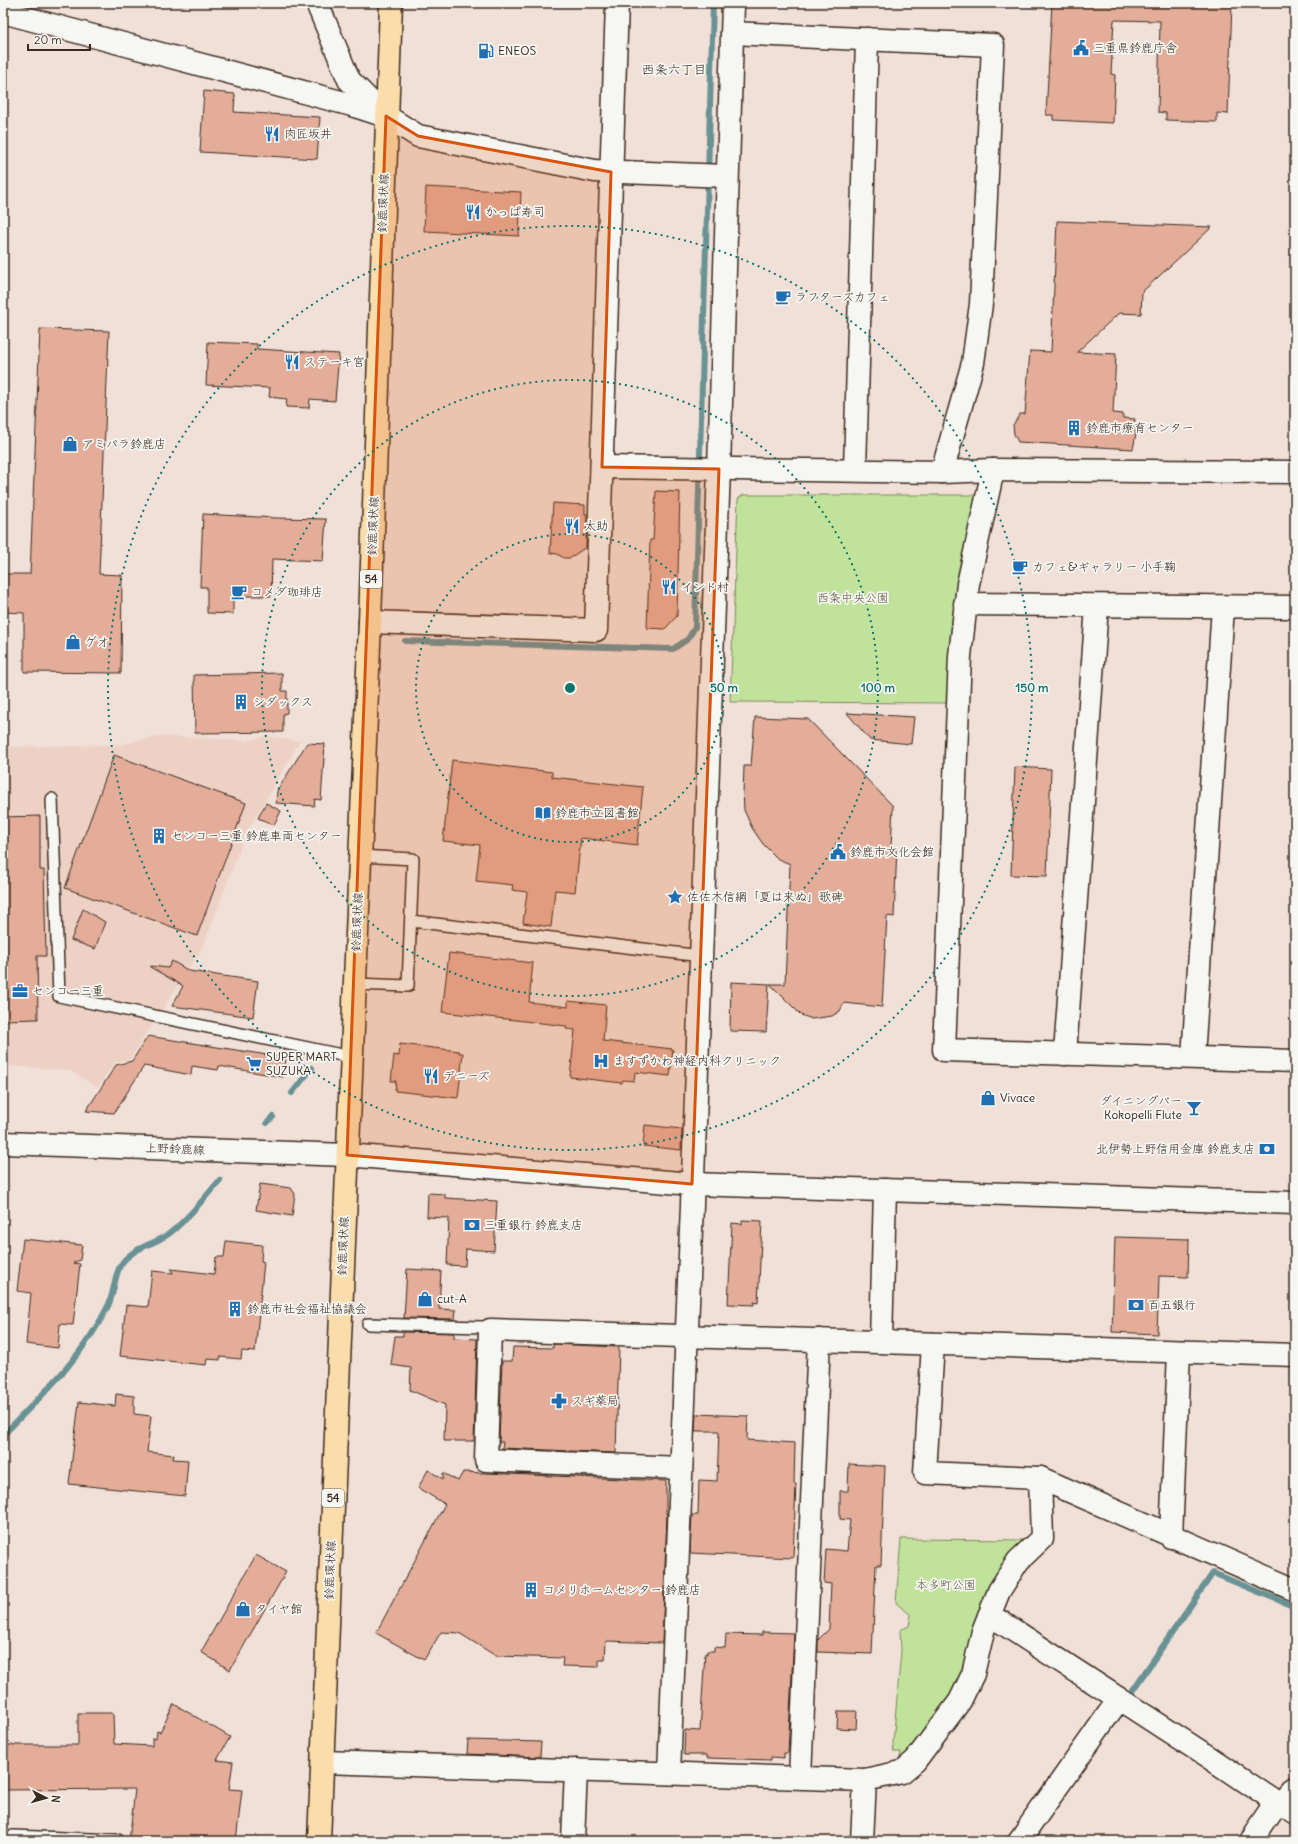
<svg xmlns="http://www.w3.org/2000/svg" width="1298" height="1844" viewBox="0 0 1298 1844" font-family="Delius,'Klee One',sans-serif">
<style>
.built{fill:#edd1c5}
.green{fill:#c1e29b;stroke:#7e865c}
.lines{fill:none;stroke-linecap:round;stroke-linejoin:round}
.stream{stroke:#699295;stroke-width:6}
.building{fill:#e4ad9a;stroke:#3b2a1e}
.service-casing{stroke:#3b2a1e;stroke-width:14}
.minor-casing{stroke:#3b2a1e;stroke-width:25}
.tertiary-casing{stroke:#3b2a1e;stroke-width:25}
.secondary-casing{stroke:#3b2a1e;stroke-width:25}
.primary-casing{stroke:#3b2a1e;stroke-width:25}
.service{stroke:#f6f6f2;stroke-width:11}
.minor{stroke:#f6f6f2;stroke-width:22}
.tertiary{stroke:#f6f6f2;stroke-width:22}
.secondary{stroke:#f6f6f2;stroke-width:22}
.primary{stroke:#fbddab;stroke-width:22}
.marked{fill:#d7540e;fill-opacity:0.2;stroke:#d7540e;stroke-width:3;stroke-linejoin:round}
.ring{fill:none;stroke:#0f766e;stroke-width:2;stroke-dasharray:2 4}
.labels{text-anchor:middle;stroke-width:3.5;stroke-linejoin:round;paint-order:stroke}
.shield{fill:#f6f6f2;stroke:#73675e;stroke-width:1}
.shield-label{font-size:11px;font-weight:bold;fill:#3b2a1e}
.poi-label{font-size:12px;fill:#3b2a1e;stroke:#f6f6f2;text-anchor:start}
.street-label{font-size:12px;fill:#3b2a1e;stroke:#f6f6f2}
.park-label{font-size:12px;fill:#5c583d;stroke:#f6f6f2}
.neighbourhood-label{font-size:13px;fill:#3b2a1e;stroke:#f6f6f2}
.centre{fill:#0f766e;stroke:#f6f6f2;stroke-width:2}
.ring-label{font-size:12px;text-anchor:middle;font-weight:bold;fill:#0f766e;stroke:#f6f6f2;stroke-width:3.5;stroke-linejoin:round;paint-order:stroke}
</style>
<rect width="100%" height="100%" fill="#f1e0d8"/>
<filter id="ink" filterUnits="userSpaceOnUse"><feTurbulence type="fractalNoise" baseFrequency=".025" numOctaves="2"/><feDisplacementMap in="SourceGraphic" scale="8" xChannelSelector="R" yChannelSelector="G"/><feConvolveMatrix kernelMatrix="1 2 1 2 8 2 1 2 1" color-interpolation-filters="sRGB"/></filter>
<g filter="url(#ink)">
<path class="built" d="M161,736L246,741L266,736L300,741L244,837L204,945L130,1059L115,1062L98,1087L68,1070L3,1066V747L119,745Z"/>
<g class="green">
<path d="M743,495H979L950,703L730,702L738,499Z"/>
<path d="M901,1539L1031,1540L955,1697L900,1762L901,1752H894L893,1743L901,1651L900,1630L909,1626L911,1615L896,1603Z"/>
</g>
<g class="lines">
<g class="stream">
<path d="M405,641L673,649L688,639L695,627L713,3"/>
<path d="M292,1093L312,1068"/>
<path d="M267,1123L273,1117"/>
<path d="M3,1435C42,1395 83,1357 108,1306C114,1294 114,1278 120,1266C131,1247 155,1245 170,1233C189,1218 204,1198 220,1180"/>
<path d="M1126,1700L1213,1573L1295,1607"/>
</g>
</g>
<g class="building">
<path d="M1052,3H1232L1228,114L1217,113V122L1166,120V113L1158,112L1160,21L1114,20L1111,74L1115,75L1113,123L1053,120V115H1046Z"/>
<path d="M204,91L235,94L234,112L320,117L317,159L200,152Z"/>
<path d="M426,187L521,192L519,236L424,231Z"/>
<path d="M1057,221L1212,227L1142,292L1141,314L1119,313L1077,352L1116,354L1113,413L1123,414V418L1135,419L1134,427L1136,434L1133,449L1018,442L1014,434L1013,425L1020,414H1025L1030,351L1051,352Z"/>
<path d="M40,329L109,331L99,574L122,575L121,673L24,672V613L3,612V574H30Z"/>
<path d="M208,342L257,344V349L339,354L335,401L310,399L309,408L286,407L287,399L269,397L270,388L206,385Z"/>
<path d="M656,491L680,492L677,616L665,629L647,628L650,540H653Z"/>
<path d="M553,503L585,505V514H587L586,547L570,558H564L557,554L550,553Z"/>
<path d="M203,514L276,518L326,519L323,561L272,559L271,596H233V614L207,613V587H200Z"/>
<path d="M282,673V691H287V713L283,714V732L195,733L194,675Z"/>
<path d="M847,713L914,717L911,744L870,740Z"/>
<path d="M755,717L808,719L893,806L891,847L897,848L894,917L887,916L882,1007L844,1003L840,1011L832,1016L812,1019L801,1015L770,984H785L790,864L778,859L763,844L752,828L744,810L743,792L744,766H751Z"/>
<path d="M307,743L325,744L321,800L315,799L314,806L276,803L277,791Z"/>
<path d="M114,755L246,803L197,936L65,888Z"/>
<path d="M452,760L552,772V777L643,787L637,845L581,838L575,892L555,890L551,927L523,923L527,892L512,890L513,885L476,881L480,845L443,841Z"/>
<path d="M1015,767L1051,769L1047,876L1011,875Z"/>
<path d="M266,803L281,811L274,825L258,818Z"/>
<path d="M40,816V870H44L46,956H37L38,1019L3,1020V817Z"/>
<path d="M83,909L105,922L95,949L71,940Z"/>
<path d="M449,953L533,963L529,1002L568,1007V1001L606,1005L603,1041L673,1049L670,1076L635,1072L634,1081L623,1080L622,1083L570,1077L575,1030L566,1029V1026L533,1022L442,1012Z"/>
<path d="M172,961L189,971L258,981L253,1017L172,1006L183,986L150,967L151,966L168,968Z"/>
<path d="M731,982L769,984L766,1032L730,1031Z"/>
<path d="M148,1036L286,1058L283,1077L219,1066L218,1070L192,1066L191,1075L144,1066L114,1113L86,1111L116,1065L132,1061Z"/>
<path d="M400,1044L459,1051V1053H463L458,1098L395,1091L396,1081H391L394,1055L399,1056Z"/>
<path d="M645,1125L682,1129L681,1150L643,1146Z"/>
<path d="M260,1184L291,1188L295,1194L292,1216L256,1210Z"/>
<path d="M428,1193L445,1194V1198L497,1201L494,1251L466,1249L465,1266L447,1265L449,1218L427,1217Z"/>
<path d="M742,1220L762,1221L758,1303L754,1302V1305L728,1304L732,1223L742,1224Z"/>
<path d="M1115,1237L1189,1239L1188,1277L1159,1276L1157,1334L1112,1332Z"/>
<path d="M23,1239L82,1245L80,1260L73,1263L80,1264L73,1325L60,1324L58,1348L26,1344L31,1293L17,1291Z"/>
<path d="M226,1241L262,1245L261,1261L264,1262L255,1352L242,1351L241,1359L220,1357V1360L207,1359L206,1365L120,1356L126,1305L148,1307L152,1271L173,1273L171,1269L214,1274L216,1257H224Z"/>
<path d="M407,1269L441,1271L439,1309L456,1310L455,1319L404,1318Z"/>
<path d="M403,1332L454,1333V1338L477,1339L474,1441H444L445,1405L410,1390L411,1368L391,1365L395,1336H403Z"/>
<path d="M553,1344L619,1347L616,1453L502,1448L503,1442H499L502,1361H512L513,1347L553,1348Z"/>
<path d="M116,1394L134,1396V1414L151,1416L147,1452L174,1455L173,1459L188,1460L185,1496L69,1484L79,1402L115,1406Z"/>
<path d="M696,1414L748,1416L747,1440L795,1443L794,1484H796L793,1558L690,1553L692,1515H698L699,1480L717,1481L719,1431H695Z"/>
<path d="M849,1464L885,1466L881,1565H876L872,1654L818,1652V1640L829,1629L831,1584L824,1583L826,1549L847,1551L850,1520L840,1519V1491H848Z"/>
<path d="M428,1470L443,1479V1473L458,1481L463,1472L666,1481V1514H667L662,1643L606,1641L605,1660H599V1667L562,1666L563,1658L496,1656L459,1633L441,1632L424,1660L376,1633L445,1504L418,1488Z"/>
<path d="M256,1555L286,1572L230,1670L201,1652Z"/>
<path d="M762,1632L794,1633L788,1753H784V1758L771,1757V1760L707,1758V1755H684L685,1730L700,1731L705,1653L707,1654V1651H714V1647L725,1648L726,1634L762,1635Z"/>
<path d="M174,1704L230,1737L217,1760L233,1762L229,1789L242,1790L236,1841H129L135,1789L3,1790V1745H78V1713H113L114,1744L152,1746V1738L156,1739L157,1731L160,1732Z"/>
<path d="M838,1711H857L856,1729L837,1728Z"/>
<path d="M468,1740L541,1742L540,1757L467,1754Z"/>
</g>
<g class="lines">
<defs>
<g id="service">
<path d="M52,799L59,996L351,1057"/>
<path d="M411,921L701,956"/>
<path d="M354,984L408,986L413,859L360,856"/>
<path d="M368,1324L483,1327L490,1330"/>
<path d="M13,1836L118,1840"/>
</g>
<g id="minor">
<path d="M317,3L349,80L382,113"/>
<path d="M3,12L352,105L386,116L418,136L595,171L727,176"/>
<path d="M732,33L993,45L981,304L973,363L942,472"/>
<path d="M602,467L942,472L993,470L1295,472"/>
<path d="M855,470L867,39"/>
<path d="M993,470L968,584L960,656L944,1050L1295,1061"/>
<path d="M965,604L1295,607"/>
<path d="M370,622L596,630L617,3"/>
<path d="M1065,1054L1097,606"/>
<path d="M1193,1057L1223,607"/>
<path d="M881,1341L885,1190"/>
<path d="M933,1344L925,1473L1040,1478"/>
<path d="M681,1468L486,1460L490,1330L1295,1355"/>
<path d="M1171,1537L1179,1352"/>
<path d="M989,1616L1001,1622L1210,1758L1277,1803L1284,1804L1295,1812"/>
<path d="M323,1762L865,1780L902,1772L915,1761L960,1701L973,1674L983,1631L999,1591L1018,1561L1042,1538L1040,1478L1295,1590"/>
<path d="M800,1777L819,1340"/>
<path d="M1284,1804L1295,1789"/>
<path d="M573,1841L576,1770"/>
<path d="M862,1841L865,1780"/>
<path d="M1019,1841L1119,1699"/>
<path d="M1251,1841L1277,1803"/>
</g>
<g id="tertiary">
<path d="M347,1155L692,1184L1295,1203"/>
<path d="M669,1773L692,1205L719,469L733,3"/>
</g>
<path id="secondary" d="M3,1143L347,1155"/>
<path id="primary" d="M319,1841L370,622L391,3"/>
</defs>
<use href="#service" class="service-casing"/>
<use href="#minor" class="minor-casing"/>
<use href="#tertiary" class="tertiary-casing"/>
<use href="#secondary" class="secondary-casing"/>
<use href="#primary" class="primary-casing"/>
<use href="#service" class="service"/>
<use href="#minor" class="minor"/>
<use href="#tertiary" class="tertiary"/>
<use href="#secondary" class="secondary"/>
<use href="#primary" class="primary"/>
</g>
</g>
<path class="marked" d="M386,116L418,136L611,172L602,467L719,469L692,1184L347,1155Z"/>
<g class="ring">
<circle cx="570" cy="688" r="154"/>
<circle cx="570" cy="688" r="308"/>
<circle cx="570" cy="688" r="462"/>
</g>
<defs>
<symbol id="civic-bare" viewBox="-9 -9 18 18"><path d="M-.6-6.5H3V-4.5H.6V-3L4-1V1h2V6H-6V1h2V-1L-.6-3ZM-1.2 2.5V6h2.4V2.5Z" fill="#1f6fb2" stroke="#f6f6f2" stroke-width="2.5" paint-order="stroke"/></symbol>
<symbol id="fuel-bare" viewBox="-9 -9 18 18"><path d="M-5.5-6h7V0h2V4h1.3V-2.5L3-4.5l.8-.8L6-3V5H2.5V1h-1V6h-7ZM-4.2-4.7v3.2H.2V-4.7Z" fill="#1f6fb2" stroke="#f6f6f2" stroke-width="2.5" paint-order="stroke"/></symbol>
<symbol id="restaurant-bare" viewBox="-9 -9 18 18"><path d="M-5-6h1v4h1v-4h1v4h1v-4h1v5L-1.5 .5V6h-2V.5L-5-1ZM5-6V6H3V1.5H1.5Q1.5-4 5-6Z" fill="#1f6fb2" stroke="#f6f6f2" stroke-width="2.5" paint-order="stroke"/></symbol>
<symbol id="cafe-bare" viewBox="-9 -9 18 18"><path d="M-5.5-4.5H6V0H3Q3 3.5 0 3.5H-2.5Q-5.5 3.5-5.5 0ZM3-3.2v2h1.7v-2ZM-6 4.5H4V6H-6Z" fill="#1f6fb2" stroke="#f6f6f2" stroke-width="2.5" paint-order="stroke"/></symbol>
<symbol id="building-bare" viewBox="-9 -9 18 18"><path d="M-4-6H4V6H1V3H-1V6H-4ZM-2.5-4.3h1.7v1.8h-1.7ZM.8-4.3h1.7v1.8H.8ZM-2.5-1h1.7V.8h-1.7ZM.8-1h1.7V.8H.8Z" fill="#1f6fb2" stroke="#f6f6f2" stroke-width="2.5" paint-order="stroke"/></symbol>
<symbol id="shop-bare" viewBox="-9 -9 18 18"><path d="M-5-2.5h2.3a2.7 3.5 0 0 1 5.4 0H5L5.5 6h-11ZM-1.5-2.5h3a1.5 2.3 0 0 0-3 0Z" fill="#1f6fb2" stroke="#f6f6f2" stroke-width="2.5" paint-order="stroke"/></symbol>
<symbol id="library-bare" viewBox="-9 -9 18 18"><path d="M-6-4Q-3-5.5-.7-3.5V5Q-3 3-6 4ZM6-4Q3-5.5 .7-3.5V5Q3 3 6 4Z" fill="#1f6fb2" stroke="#f6f6f2" stroke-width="2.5" paint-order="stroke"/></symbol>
<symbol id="sight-bare" viewBox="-9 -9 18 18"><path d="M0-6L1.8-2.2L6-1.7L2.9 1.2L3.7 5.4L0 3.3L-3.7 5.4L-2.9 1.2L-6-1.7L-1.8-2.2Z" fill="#1f6fb2" stroke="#f6f6f2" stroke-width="2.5" paint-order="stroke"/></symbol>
<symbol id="office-bare" viewBox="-9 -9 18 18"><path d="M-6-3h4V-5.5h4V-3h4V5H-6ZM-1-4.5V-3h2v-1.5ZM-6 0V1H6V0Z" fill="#1f6fb2" stroke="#f6f6f2" stroke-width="2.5" paint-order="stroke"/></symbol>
<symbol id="hospital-bare" viewBox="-9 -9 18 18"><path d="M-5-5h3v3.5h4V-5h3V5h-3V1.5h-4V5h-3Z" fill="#1f6fb2" stroke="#f6f6f2" stroke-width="2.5" paint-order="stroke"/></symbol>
<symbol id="supermarket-bare" viewBox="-9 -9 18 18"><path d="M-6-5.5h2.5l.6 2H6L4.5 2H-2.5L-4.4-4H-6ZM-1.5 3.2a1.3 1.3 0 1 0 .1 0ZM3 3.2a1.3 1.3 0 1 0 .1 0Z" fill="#1f6fb2" stroke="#f6f6f2" stroke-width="2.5" paint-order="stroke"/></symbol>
<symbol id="bar-bare" viewBox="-9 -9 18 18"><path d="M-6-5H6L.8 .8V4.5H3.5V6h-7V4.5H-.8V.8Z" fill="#1f6fb2" stroke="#f6f6f2" stroke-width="2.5" paint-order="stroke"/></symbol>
<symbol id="bank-bare" viewBox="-9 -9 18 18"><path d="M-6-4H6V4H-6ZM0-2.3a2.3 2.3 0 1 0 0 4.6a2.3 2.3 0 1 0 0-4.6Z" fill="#1f6fb2" stroke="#f6f6f2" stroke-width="2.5" paint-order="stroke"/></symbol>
<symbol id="pharmacy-bare" viewBox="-9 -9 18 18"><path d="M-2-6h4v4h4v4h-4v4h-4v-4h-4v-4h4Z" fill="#1f6fb2" stroke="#f6f6f2" stroke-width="2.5" paint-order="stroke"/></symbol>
</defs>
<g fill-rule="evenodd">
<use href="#civic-bare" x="1070" y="37" width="22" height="22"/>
<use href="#fuel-bare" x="475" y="40" width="22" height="22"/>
<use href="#restaurant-bare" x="261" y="123" width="22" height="22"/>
<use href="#restaurant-bare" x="462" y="201" width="22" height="22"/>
<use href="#cafe-bare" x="772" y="286" width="22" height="22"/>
<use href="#restaurant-bare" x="281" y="351" width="22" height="22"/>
<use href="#building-bare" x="1063" y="417" width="22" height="22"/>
<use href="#shop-bare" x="59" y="433" width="22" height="22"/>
<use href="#restaurant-bare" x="561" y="515" width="22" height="22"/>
<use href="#cafe-bare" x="1009" y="556" width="22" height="22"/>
<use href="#restaurant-bare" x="658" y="576" width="22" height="22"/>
<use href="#cafe-bare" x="228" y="581" width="22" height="22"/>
<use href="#shop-bare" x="62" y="631" width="22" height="22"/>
<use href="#building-bare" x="230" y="691" width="22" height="22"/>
<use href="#library-bare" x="532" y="802" width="22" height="22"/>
<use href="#building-bare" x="148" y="825" width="22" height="22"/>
<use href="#civic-bare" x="827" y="841" width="22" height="22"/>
<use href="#sight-bare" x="664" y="886" width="22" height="22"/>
<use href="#office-bare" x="9" y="980" width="22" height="22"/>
<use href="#hospital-bare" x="590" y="1050" width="22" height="22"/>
<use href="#supermarket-bare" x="243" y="1053" width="22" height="22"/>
<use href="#restaurant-bare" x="420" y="1065" width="22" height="22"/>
<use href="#shop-bare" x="977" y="1087" width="22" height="22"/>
<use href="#bar-bare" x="1183" y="1097" width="22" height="22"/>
<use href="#bank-bare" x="1256" y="1138" width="22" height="22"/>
<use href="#bank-bare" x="461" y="1214" width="22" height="22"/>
<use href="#shop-bare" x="414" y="1288" width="22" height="22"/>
<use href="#bank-bare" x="1125" y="1294" width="22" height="22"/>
<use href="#building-bare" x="224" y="1298" width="22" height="22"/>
<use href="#pharmacy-bare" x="548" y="1390" width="22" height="22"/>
<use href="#building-bare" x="520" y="1579" width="22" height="22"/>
<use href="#shop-bare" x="232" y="1598" width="22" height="22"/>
</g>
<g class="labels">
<g class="shield">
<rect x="360" y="570" width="22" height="18" rx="3"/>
<rect x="322" y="1489" width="22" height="18" rx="3"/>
</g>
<g class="shield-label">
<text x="371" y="583">54</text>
<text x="333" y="1502">54</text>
</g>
<g class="poi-label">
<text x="1093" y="52">三重県鈴鹿庁舎</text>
<text x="498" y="55">ENEOS</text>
<text x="284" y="138">肉匠坂井</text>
<text x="485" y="216">かっぱ寿司</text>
<text x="795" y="301">ラフターズカフェ</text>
<text x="304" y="366">ステーキ宮</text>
<text x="1086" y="432">鈴鹿市療育センター</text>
<text x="82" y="448">アミパラ鈴鹿店</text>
<text x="584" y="530">太助</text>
<text x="1032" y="571">カフェ&amp;ギャラリー 小手鞠</text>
<text x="681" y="591">インド村</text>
<text x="251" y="596">コメダ珈琲店</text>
<text x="85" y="646">ゲオ</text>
<text x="253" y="706">シダックス</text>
<text x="555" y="817">鈴鹿市立図書館</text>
<text x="171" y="840">センコー三重 鈴鹿車両センター</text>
<text x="850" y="856">鈴鹿市文化会館</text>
<text x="687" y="901">佐佐木信綱「夏は来ぬ」歌碑</text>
<text x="32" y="995">センコー三重</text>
<text x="266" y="1061">SUPER MART<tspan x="266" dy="14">SUZUKA</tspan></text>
<text x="613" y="1065">ますずかわ神経内科クリニック</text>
<text x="443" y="1080">デニーズ</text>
<text x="1000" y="1102">Vivace</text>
<text x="1182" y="1105" text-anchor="end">ダイニングバー<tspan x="1182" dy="14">Kokopelli Flute</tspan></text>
<text x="1255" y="1153" text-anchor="end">北伊勢上野信用金庫 鈴鹿支店</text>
<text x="484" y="1229">三重銀行 鈴鹿支店</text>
<text x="437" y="1303">cut-A</text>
<text x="1148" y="1309">百五銀行</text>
<text x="247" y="1313">鈴鹿市社会福祉協議会</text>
<text x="571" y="1405">スギ薬局</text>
<text x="543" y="1594">コメリホームセンター 鈴鹿店</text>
<text x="255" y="1613">タイヤ館</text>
</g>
<g class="street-label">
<text transform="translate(383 203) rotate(-88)" y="4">鈴鹿環状線</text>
<text transform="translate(373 526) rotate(-88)" y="4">鈴鹿環状線</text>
<text transform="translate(357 922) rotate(-88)" y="4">鈴鹿環状線</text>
<text transform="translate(175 1149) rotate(2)" y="4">上野鈴鹿線</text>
<text transform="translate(343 1246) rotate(-88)" y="4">鈴鹿環状線</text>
<text transform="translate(330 1570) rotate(-88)" y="4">鈴鹿環状線</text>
</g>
<g class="park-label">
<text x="853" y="602">西条中央公園</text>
<text x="946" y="1589">本多町公園</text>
</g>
<g class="neighbourhood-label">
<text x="674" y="74">西条六丁目</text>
</g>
</g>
<circle cx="570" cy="688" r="6" class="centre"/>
<g class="ring-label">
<text x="724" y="692">50 m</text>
<text x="878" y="692">100 m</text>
<text x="1032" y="692">150 m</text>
</g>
<rect width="1298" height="1844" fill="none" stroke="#f6f6f2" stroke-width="16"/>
<rect x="8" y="8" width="1282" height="1828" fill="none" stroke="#3b2a1e" stroke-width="1.5" filter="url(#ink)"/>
<g transform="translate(46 1798) rotate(96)" stroke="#f6f6f2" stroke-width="3" paint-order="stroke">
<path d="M0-3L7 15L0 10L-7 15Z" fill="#3b2a1e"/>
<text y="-6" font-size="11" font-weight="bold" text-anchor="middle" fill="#3b2a1e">N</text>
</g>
<path d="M28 44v6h62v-6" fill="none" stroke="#3b2a1e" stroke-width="2"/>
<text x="34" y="44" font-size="12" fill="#3b2a1e" stroke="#f6f6f2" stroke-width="3" paint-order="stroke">20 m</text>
</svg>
